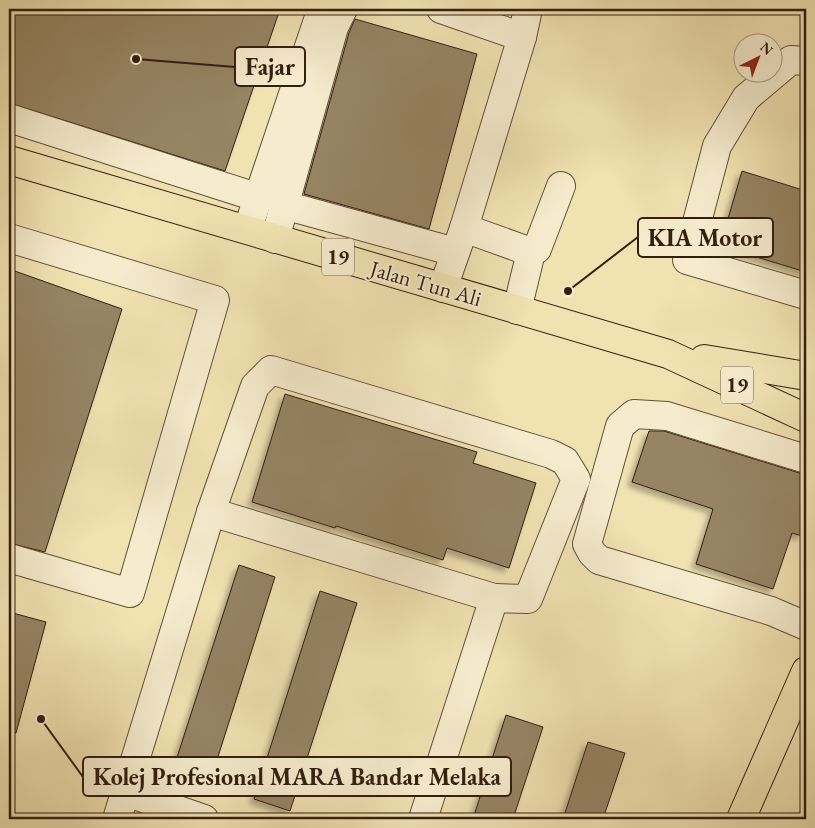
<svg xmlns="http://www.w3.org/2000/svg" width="815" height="828" viewBox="0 0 815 828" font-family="'EB Garamond',serif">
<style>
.building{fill:#968464;stroke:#331f10;filter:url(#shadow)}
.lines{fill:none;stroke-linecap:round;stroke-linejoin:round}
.minor-casing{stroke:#625038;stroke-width:30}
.major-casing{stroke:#331f10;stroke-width:30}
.minor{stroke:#f6eccd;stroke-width:28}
.major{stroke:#f1e2b2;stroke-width:28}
.labels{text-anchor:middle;stroke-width:4;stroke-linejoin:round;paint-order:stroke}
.shield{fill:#f6eccd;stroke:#6e5c49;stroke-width:1}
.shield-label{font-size:21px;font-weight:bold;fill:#331f10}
.street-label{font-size:22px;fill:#331f10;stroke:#f6eccd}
.leader{fill:none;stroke:#331f10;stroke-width:2}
.callout-dot{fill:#331f10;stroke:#f6eccd;stroke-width:2}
.callout{fill:#f6eccd;stroke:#331f10;stroke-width:2}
.callout-label{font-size:24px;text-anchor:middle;font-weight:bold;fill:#331f10}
</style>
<defs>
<filter id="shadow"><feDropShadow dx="-4.5" dy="4.5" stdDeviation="2.5" flood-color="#0004"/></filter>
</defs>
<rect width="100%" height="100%" fill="#f1e2b2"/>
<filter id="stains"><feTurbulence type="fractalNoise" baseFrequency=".004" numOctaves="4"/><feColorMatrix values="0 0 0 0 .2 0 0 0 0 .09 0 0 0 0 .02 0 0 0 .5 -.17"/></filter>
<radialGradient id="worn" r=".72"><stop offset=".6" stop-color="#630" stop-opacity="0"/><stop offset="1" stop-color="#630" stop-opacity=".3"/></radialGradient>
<g class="building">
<path d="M9,9H280L225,171L9,103Z"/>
<path d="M355,19L477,54L429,229L304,194L349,33Z"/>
<path d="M742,171L806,191V272L720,246Z"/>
<path d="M9,269L122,309L45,552L9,543Z"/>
<path d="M285,394L477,452L473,463L536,483L509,568L447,548L443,560L336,526L335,528L252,502Z"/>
<path d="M649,431H664L806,475V522L802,536L792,533L773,589L696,564L713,509L632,482Z"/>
<path d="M239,565L275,577L209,785L172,773Z"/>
<path d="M320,591L357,603L290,811L254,799Z"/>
<path d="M9,612L46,622L16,733L9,732Z"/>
<path d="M506,715L543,727L513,819H473Z"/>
<path d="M588,742L625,753L603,819H563Z"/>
</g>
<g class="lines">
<defs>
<g id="minor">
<path d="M441,9L522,37"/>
<path d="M806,61L791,60L746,98L717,146L687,260L806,295"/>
<path d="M9,118L259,198"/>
<path d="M284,205L455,252"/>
<path d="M252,216L319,17"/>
<path d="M464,228L531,252L537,249L561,186"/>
<path d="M9,238L215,300L130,593L9,558"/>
<path d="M275,239L334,27L343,9"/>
<path d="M443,288L464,228L522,37L528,9"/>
<path d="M517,310L531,252"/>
<path d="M806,459L667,416L634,414L620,426L587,544L592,553L599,560L771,611L806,626"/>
<path d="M211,512L494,598"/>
<path d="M126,792L204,819"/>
<path d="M117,819L211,512L255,386L271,370L551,454L565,461L576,479L528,599L494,598L423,819"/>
</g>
<g id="major">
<path d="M9,160L668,354L806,418"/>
<path d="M704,359L806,376"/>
<path d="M741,819L806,671"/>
</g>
</defs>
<use href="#minor" class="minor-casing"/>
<use href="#major" class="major-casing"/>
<use href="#minor" class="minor"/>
<use href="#major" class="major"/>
</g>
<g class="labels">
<g class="shield">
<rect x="322" y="238.5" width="32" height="37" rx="4"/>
<rect x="721" y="366.5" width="32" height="37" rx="4"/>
</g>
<g class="shield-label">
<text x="338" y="264">19</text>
<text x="737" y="392">19</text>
</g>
<g class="street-label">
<text transform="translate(426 283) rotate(16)" y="8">Jalan Tun Ali</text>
</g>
</g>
<path class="leader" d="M136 59L235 67M568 291L638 237M41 719L83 777"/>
<g class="callout-dot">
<circle cx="136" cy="59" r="5"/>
<circle cx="568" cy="291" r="5"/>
<circle cx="41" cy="719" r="5"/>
</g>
<g class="callout">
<rect x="235" y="47" width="70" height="39" rx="5"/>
<rect x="638" y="218" width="135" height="39" rx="5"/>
<rect x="83" y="757" width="428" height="39" rx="5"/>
</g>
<g class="callout-label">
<text x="270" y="75">Fajar</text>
<text x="705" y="246">KIA Motor</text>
<text x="297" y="785">Kolej Profesional MARA Bandar Melaka</text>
</g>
<rect width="815" height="828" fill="none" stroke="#f1e2b2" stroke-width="30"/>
<rect x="10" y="10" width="795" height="808" fill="none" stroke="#331f10" stroke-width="2.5"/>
<rect x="15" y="15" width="785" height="798" fill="none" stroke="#331f10"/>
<g transform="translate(758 58) rotate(42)"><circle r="24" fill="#f6eccd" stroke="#a89a81"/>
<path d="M0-4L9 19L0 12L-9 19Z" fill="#8f2418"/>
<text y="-8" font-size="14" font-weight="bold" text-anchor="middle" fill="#331f10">N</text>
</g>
<rect width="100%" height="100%" filter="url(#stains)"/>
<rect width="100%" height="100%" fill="url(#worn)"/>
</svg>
